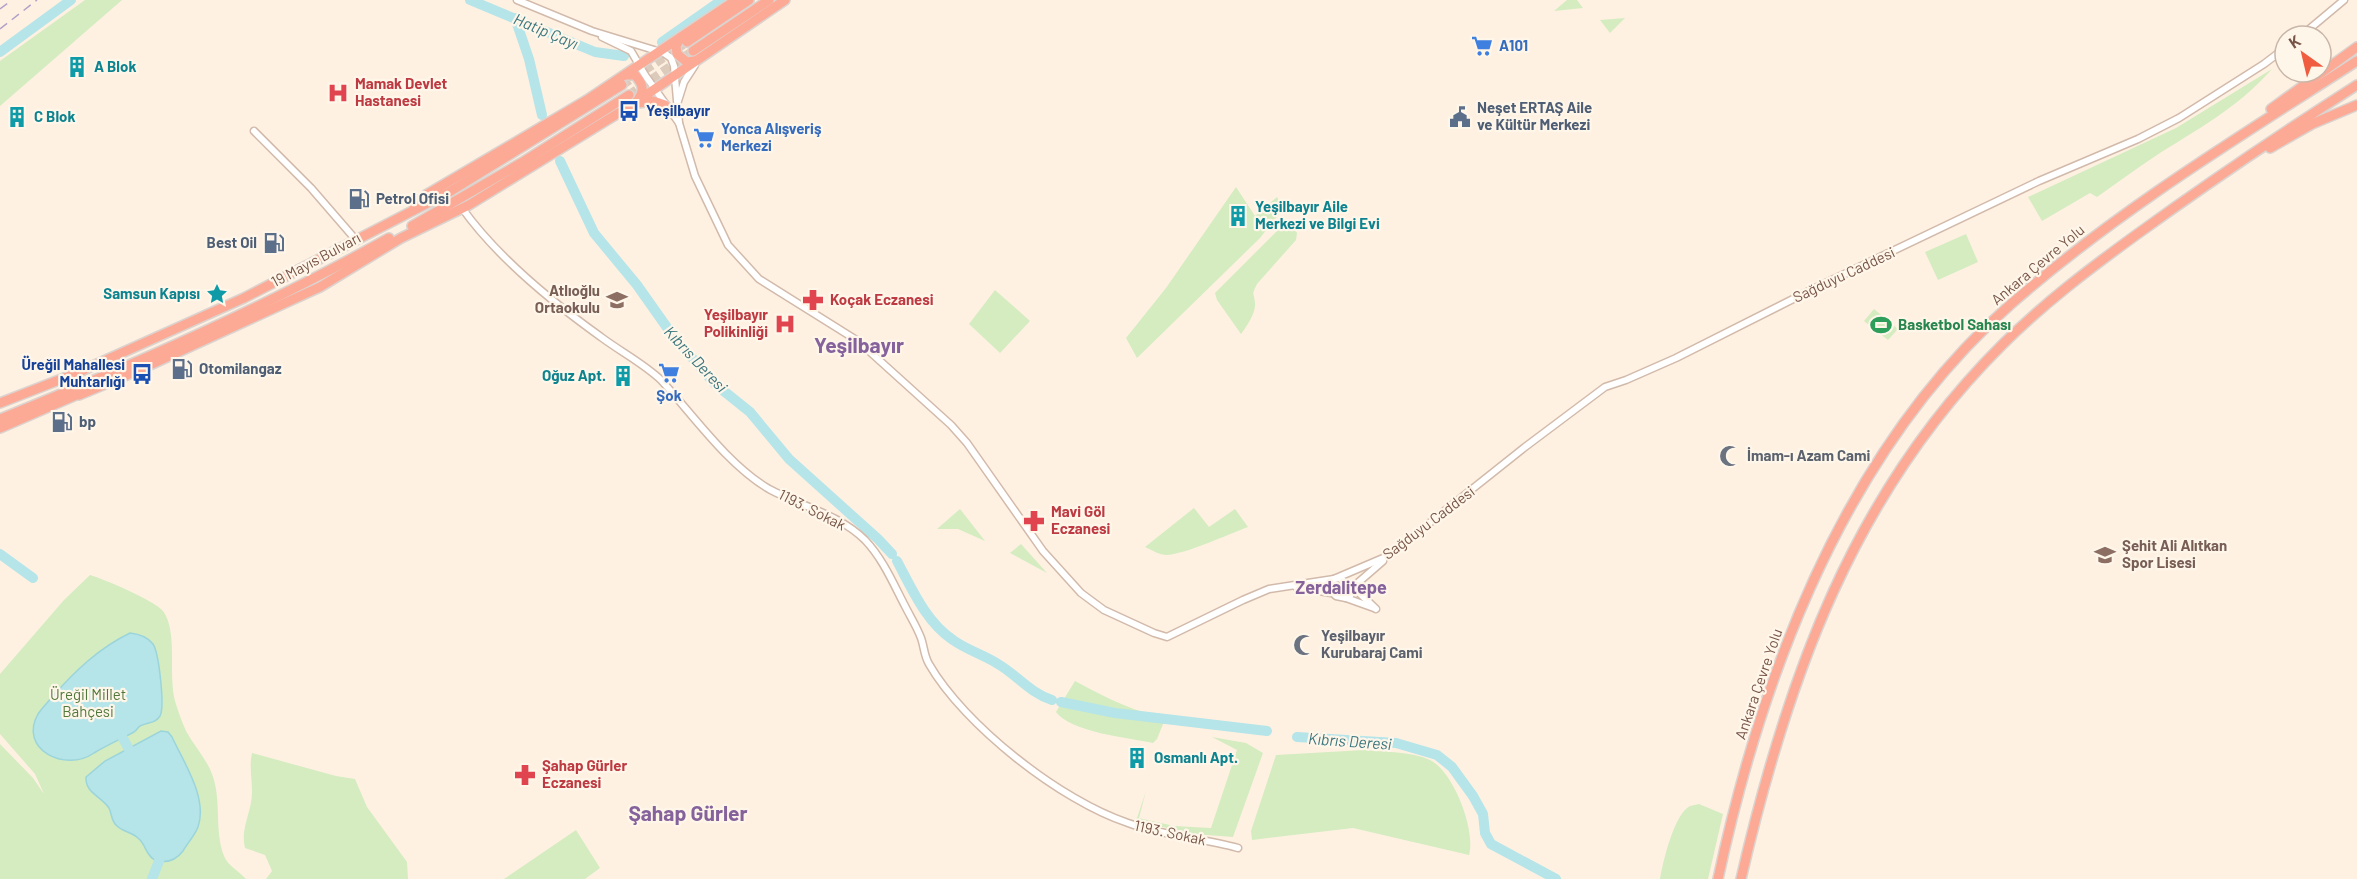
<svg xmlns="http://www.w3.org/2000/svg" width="2357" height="879" viewBox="0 0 2357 879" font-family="Barlow,sans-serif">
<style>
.green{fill:#d4ecc0}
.water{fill:#b5e4e9;stroke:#9bd5db;stroke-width:1.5}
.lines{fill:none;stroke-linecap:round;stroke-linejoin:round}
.river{stroke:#b5e4e9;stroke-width:10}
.highway-tunnel{stroke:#dccabb;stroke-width:9;stroke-dasharray:9 4.5;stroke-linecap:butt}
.minor-casing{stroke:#d2baab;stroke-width:9}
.highway-casing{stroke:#dcd3cf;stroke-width:12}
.minor{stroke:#fff;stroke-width:6}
.highway{stroke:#fcaa95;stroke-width:9}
.rail{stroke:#b3a0c8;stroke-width:1.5;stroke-dasharray:9 6;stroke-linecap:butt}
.labels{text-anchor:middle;stroke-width:4.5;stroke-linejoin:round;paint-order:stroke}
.shop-label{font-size:15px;font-weight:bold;fill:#366cbe;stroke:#fff6ea;text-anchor:start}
.culture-label{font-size:15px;font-weight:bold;fill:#0d838f;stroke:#fff6ea;text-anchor:start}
.health-label{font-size:15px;font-weight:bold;fill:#be3a42;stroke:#fff6ea;text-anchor:start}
.service-label{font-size:15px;font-weight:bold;fill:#4e5e75;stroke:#fff6ea;text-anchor:start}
.transit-label{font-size:15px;font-weight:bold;fill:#164399;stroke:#fff6ea;text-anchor:start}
.street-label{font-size:15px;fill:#775547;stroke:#fff6ea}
.education-label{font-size:15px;font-weight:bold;fill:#785e54;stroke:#fff6ea;text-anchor:end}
.leisure-label{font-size:15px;font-weight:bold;fill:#27864d;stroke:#fff6ea;text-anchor:start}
.worship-label{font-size:15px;font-weight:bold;fill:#5b616d;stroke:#fff6ea;text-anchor:start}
.park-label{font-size:15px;fill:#51783c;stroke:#fff6ea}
.water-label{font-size:16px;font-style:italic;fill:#3a767e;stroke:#fff6ea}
.quarter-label{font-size:18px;font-weight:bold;fill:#85629b;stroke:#fff6ea}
.district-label{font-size:21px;font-weight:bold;fill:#85629b;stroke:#fff6ea}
</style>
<rect width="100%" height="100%" fill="#fef1e2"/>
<g class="green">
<path d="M85,0H122L0,106V61Z"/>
<path d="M1567,0H1577L1583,8L1554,11Z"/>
<path d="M1625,18L1610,33L1600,20Z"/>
<path d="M2272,69C2237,109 2197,129 2154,157C2134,170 2116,184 2097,197L2090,193L2042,221L2028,197L2176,128Z"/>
<path d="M1236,187L1255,216L1277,197L1283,209L1260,238L1137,358L1126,338L1166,288Z"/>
<path d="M1289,222L1297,233L1296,240L1257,284C1251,296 1254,292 1255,303C1256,313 1247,326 1241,334L1217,300L1215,293L1285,223Z"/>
<path d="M1966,234L1978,262L1938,280L1925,252Z"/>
<path d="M995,290L1030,321L1000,353L969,324Z"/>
<path d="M1874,309L1898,329L1888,340L1864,321Z"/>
<path d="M1194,508L1209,527L1235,509L1248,527C1226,535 1189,553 1167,555C1159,555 1152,550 1145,547Z"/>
<path d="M960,509L985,541L958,529H937Z"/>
<path d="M1021,544L1047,573L1010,553Z"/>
<path d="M90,575C104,579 155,601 163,611C178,631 168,674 175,701C178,711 182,722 186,731C194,746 206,758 212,774C222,800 214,830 224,856C228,866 239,871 246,879H258H0V744L33,778L44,794L35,774L0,734V674L64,600Z"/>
<path d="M1075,681C1108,699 1135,712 1172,720L1171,724H1163L1157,739L1153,743C1129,738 1070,732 1056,712Z"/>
<path d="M1212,737L1246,743L1263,753L1233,837L1194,834L1136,821L1146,791L1139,818L1174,826L1211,828L1237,750Z"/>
<path d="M1364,750C1385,752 1410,751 1430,760C1454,772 1476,831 1469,855L1353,828L1252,840L1251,831L1276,755Z"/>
<path d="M252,753L336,776L355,779L367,807L407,862L408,879H266L272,871L265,855L245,848C240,828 252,812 252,792C252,778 249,766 252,753Z"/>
<path d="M1699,804L1723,814L1708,879H1660C1663,862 1674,814 1690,806C1693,805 1696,805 1699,804Z"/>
<path d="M576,830L600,868L585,879H504Z"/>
</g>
<g class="water">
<path d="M130,633C139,634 147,636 153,644C159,653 165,707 160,716C155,724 147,722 140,726C138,727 137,730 134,732C121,739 107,745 94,753C65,773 18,749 38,714C42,708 48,702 53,696C75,671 99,648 130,633Z"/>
<path d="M161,731L168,732L172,737C184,763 208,798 198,827C195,835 187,844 183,851C176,860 167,864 155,860C146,856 146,845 139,839C133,832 122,832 116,825C111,820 112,814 109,808C101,796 85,793 86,777L105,761Z"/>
</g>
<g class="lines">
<g class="river">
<path d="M470,0L595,52L624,56"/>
<path d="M515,18L529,59L542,115"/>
<path d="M662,42L722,0"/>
<path d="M0,52L71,0"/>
<path d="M560,161L594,233L637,285L673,336L715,384L750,412L789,459L878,539L892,554"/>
<path d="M0,554L33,578"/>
<path d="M897,561C912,589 926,622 953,640C967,650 984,655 998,664C1017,675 1030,693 1052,700"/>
<path d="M1061,702L1115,713L1267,731"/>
<path d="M116,725L134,759"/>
<path d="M1297,737L1396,743L1437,755L1452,767L1473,796L1483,814L1485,833L1491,844L1556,879"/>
<path d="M152,879L159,861L160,848"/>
</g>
<g class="highway-tunnel">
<path d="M622,85L687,42"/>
<path d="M629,95L693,51"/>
</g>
<defs>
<g id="minor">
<path d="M517,0L592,31L664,53L671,58L674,66L679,123L695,176L728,245L759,279L858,341L951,425L967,443L1043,551L1081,593L1104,610L1154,633L1167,637L1243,600L1269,589L1334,579L1388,556L1525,447L1605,387L1626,380L1676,358L1811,290L2039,181L2138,139L2179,118L2264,64L2285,48"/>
<path d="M2301,36L2344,0"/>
<path d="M602,37L631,51L645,75L679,123"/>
<path d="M678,101L684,82L695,65"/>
<path d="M254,131L311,188L356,240"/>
<path d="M462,208C497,257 552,302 601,337C621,352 643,363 661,380C693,415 728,465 769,489C800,506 839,514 865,540C883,559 893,583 905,606C910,616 917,627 921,638C924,646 924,656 929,664C964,725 1061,801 1128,823C1164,836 1202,838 1238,848"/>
<path d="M1339,578L1353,587L1350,596L1346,598L1336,596L1329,589L1330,582L1334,579Z"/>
<path d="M1296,587L1331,593"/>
<path d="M1346,598L1374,608"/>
<path d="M1376,609L1353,587L1383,561"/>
</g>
<g id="highway">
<path d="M681,37L676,46L677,54L687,62L695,61"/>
<path d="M687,42L749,0"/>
<path d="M693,51L769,0"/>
<path d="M626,75H635C642,83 645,89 639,98"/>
<path d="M638,103L653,101L665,105"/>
<path d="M2271,109L2357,47"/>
<path d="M2270,148L2312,124L2357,105"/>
<path d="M414,205L426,195L587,100L736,0"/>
<path d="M412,226L521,163L629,95"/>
<path d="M79,395L139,370L320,287L401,238L469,205L630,106L785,0"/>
<path d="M0,403L77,373L244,298L451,191L622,85"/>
<path d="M0,419C133,365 264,308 389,238"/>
<path d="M0,428L83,392"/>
<path d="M1718,879C1763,669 1846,449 2011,304C2117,211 2239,137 2357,61"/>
<path d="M1741,879C1787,679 1853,493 2002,345C2043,304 2089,269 2136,235C2208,183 2282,133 2357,85"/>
</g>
</defs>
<use href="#minor" class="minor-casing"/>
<use href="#highway" class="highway-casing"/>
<use href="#minor" class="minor"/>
<use href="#highway" class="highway"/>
<g class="rail">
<path d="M0,9L12,0"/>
<path d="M0,29L37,0"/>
</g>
</g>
<defs>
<symbol id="supermarket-bare" viewBox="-9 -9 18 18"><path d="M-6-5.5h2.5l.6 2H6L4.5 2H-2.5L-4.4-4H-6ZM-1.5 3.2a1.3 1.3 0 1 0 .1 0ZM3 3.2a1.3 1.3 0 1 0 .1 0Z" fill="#3f7fe0" stroke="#fff6ea" stroke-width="2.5" paint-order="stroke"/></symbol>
<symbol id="building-bare" viewBox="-9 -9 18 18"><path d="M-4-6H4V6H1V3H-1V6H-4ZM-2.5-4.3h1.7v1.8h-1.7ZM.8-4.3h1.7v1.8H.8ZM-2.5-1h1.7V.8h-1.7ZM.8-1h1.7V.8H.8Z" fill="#0f9aa8" stroke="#fff6ea" stroke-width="2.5" paint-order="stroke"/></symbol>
<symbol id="hospital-bare" viewBox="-9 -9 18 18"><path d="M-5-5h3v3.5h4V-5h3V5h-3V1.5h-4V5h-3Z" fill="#e0444e" stroke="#fff6ea" stroke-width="2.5" paint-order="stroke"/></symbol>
<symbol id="bus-bare" viewBox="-9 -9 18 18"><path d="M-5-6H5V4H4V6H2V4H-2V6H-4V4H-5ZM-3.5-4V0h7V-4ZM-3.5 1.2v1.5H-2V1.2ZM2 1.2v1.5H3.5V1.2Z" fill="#1a4fb4" stroke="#fff6ea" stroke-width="2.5" paint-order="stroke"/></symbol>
<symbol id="civic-bare" viewBox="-9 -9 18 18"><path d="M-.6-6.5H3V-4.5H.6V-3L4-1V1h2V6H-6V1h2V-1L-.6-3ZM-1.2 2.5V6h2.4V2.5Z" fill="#5c6f8a" stroke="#fff6ea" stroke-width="2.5" paint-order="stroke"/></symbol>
<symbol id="fuel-bare" viewBox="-9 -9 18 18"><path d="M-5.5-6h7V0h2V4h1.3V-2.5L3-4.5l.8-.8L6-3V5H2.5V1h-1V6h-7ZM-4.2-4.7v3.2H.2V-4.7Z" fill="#5c6f8a" stroke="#fff6ea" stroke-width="2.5" paint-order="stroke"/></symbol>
<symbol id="sight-bare" viewBox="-9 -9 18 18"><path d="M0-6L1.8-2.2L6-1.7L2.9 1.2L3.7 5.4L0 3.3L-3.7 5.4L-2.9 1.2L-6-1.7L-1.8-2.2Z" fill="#0f9aa8" stroke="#fff6ea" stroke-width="2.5" paint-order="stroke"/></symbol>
<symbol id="school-bare" viewBox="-9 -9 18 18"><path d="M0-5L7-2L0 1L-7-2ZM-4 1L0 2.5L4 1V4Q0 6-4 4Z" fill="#8d6e63" stroke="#fff6ea" stroke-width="2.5" paint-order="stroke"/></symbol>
<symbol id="pharmacy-bare" viewBox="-9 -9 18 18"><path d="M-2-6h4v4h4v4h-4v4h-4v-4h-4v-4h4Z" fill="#e0444e" stroke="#fff6ea" stroke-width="2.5" paint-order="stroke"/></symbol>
<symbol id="stadium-bare" viewBox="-9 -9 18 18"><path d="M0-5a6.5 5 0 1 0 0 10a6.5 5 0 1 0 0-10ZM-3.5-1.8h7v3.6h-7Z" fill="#2e9e5b" stroke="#fff6ea" stroke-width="2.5" paint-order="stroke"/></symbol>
<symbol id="mosque-bare" viewBox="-9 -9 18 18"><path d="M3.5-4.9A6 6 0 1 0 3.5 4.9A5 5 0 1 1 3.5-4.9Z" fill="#6b7280" stroke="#fff6ea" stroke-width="2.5" paint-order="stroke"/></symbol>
</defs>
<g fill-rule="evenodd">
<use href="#supermarket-bare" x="1467" y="31" width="30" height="30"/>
<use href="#building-bare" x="62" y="52" width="30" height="30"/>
<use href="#hospital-bare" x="323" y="78" width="30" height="30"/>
<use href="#bus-bare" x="614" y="96" width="30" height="30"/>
<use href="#building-bare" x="2" y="102" width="30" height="30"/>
<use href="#civic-bare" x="1445" y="102" width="30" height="30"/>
<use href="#supermarket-bare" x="689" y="123" width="30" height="30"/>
<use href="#fuel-bare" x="344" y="184" width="30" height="30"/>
<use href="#building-bare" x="1223" y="201" width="30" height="30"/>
<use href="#fuel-bare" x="259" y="228" width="30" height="30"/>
<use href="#sight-bare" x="202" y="279" width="30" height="30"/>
<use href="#school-bare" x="602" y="285" width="30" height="30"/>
<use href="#pharmacy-bare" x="798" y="285" width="30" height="30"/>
<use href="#hospital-bare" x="770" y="309" width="30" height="30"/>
<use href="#stadium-bare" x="1866" y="310" width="30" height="30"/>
<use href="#fuel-bare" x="167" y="354" width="30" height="30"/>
<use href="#supermarket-bare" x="654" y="358" width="30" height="30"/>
<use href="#bus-bare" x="127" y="359" width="30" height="30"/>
<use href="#building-bare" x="608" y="361" width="30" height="30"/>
<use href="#fuel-bare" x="47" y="407" width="30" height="30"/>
<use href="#mosque-bare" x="1715" y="441" width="30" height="30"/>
<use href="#pharmacy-bare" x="1019" y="506" width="30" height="30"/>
<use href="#school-bare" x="2090" y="540" width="30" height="30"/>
<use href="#mosque-bare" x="1289" y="630" width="30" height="30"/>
<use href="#building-bare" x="1122" y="743" width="30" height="30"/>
<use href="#pharmacy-bare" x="510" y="760" width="30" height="30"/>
</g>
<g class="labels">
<g class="shop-label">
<text x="1499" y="51">A101</text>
<text x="721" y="134">Yonca Alışveriş<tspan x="721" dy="17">Merkezi</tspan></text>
<text x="669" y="401" text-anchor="middle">Şok</text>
</g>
<g class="culture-label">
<text x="94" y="72">A Blok</text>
<text x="34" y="122">C Blok</text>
<text x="1255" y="212">Yeşilbayır Aile<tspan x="1255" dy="17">Merkezi ve Bilgi Evi</tspan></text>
<text x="200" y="299" text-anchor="end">Samsun Kapısı</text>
<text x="606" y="381" text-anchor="end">Oğuz Apt.</text>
<text x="1154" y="763">Osmanlı Apt.</text>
</g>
<g class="health-label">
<text x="355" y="89">Mamak Devlet<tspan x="355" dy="17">Hastanesi</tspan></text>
<text x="830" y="305">Koçak Eczanesi</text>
<text x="768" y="320" text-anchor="end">Yeşilbayır<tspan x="768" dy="17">Polikinliği</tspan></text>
<text x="1051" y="517">Mavi Göl<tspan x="1051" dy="17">Eczanesi</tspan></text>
<text x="542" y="771">Şahap Gürler<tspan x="542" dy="17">Eczanesi</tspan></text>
</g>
<g class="service-label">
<text x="1477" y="113">Neşet ERTAŞ Aile<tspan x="1477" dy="17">ve Kültür Merkezi</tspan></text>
<text x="376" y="204">Petrol Ofisi</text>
<text x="257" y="248" text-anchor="end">Best Oil</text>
<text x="199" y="374">Otomilangaz</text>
<text x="79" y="427">bp</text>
</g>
<g class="transit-label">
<text x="646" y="116">Yeşilbayır</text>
<text x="125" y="370" text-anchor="end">Üreğil Mahallesi<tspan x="125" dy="17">Muhtarlığı</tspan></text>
</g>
<g class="street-label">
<text transform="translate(316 260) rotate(-28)" y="5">19 Mayıs Bulvarı</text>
<text transform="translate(2038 265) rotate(-40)" y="5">Ankara Çevre Yolu</text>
<text transform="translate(1844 275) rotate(-25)" y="5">Sağduyu Caddesi</text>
<text transform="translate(812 510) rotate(27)" y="5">1193. Sokak</text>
<text transform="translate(1429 523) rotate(-37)" y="5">Sağduyu Caddesi</text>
<text transform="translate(1759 684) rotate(-71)" y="5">Ankara Çevre Yolu</text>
<text transform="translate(1170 833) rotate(12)" y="5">1193. Sokak</text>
</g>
<g class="education-label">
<text x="600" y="296">Atlıoğlu<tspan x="600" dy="17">Ortaokulu</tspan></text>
<text x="2122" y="551" text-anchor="start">Şehit Ali Alıtkan<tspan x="2122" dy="17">Spor Lisesi</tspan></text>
</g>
<g class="leisure-label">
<text x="1898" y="330">Basketbol Sahası</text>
</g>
<g class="worship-label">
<text x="1747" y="461">İmam-ı Azam Cami</text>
<text x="1321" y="641">Yeşilbayır<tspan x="1321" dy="17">Kurubaraj Cami</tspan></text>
</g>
<g class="park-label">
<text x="88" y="700">Üreğil Millet<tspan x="88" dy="17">Bahçesi</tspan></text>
</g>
<g class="water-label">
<text transform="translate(546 31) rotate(23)" y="6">Hatip Çayı</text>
<text transform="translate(696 359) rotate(47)" y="6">Kıbrıs Deresi</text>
<text transform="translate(1350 741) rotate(4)" y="6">Kıbrıs Deresi</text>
</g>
<g class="quarter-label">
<text x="1341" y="594">Zerdalitepe</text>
</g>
<g class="district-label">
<text x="859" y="353">Yeşilbayır</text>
<text x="688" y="821">Şahap Gürler</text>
</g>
</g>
<g transform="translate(2303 54) rotate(326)"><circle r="28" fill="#fff6ea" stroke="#c9b6a9" stroke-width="1.5"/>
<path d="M0-4.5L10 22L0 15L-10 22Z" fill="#f05c3f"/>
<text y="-9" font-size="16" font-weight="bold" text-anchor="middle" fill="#775547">K</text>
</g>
</svg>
